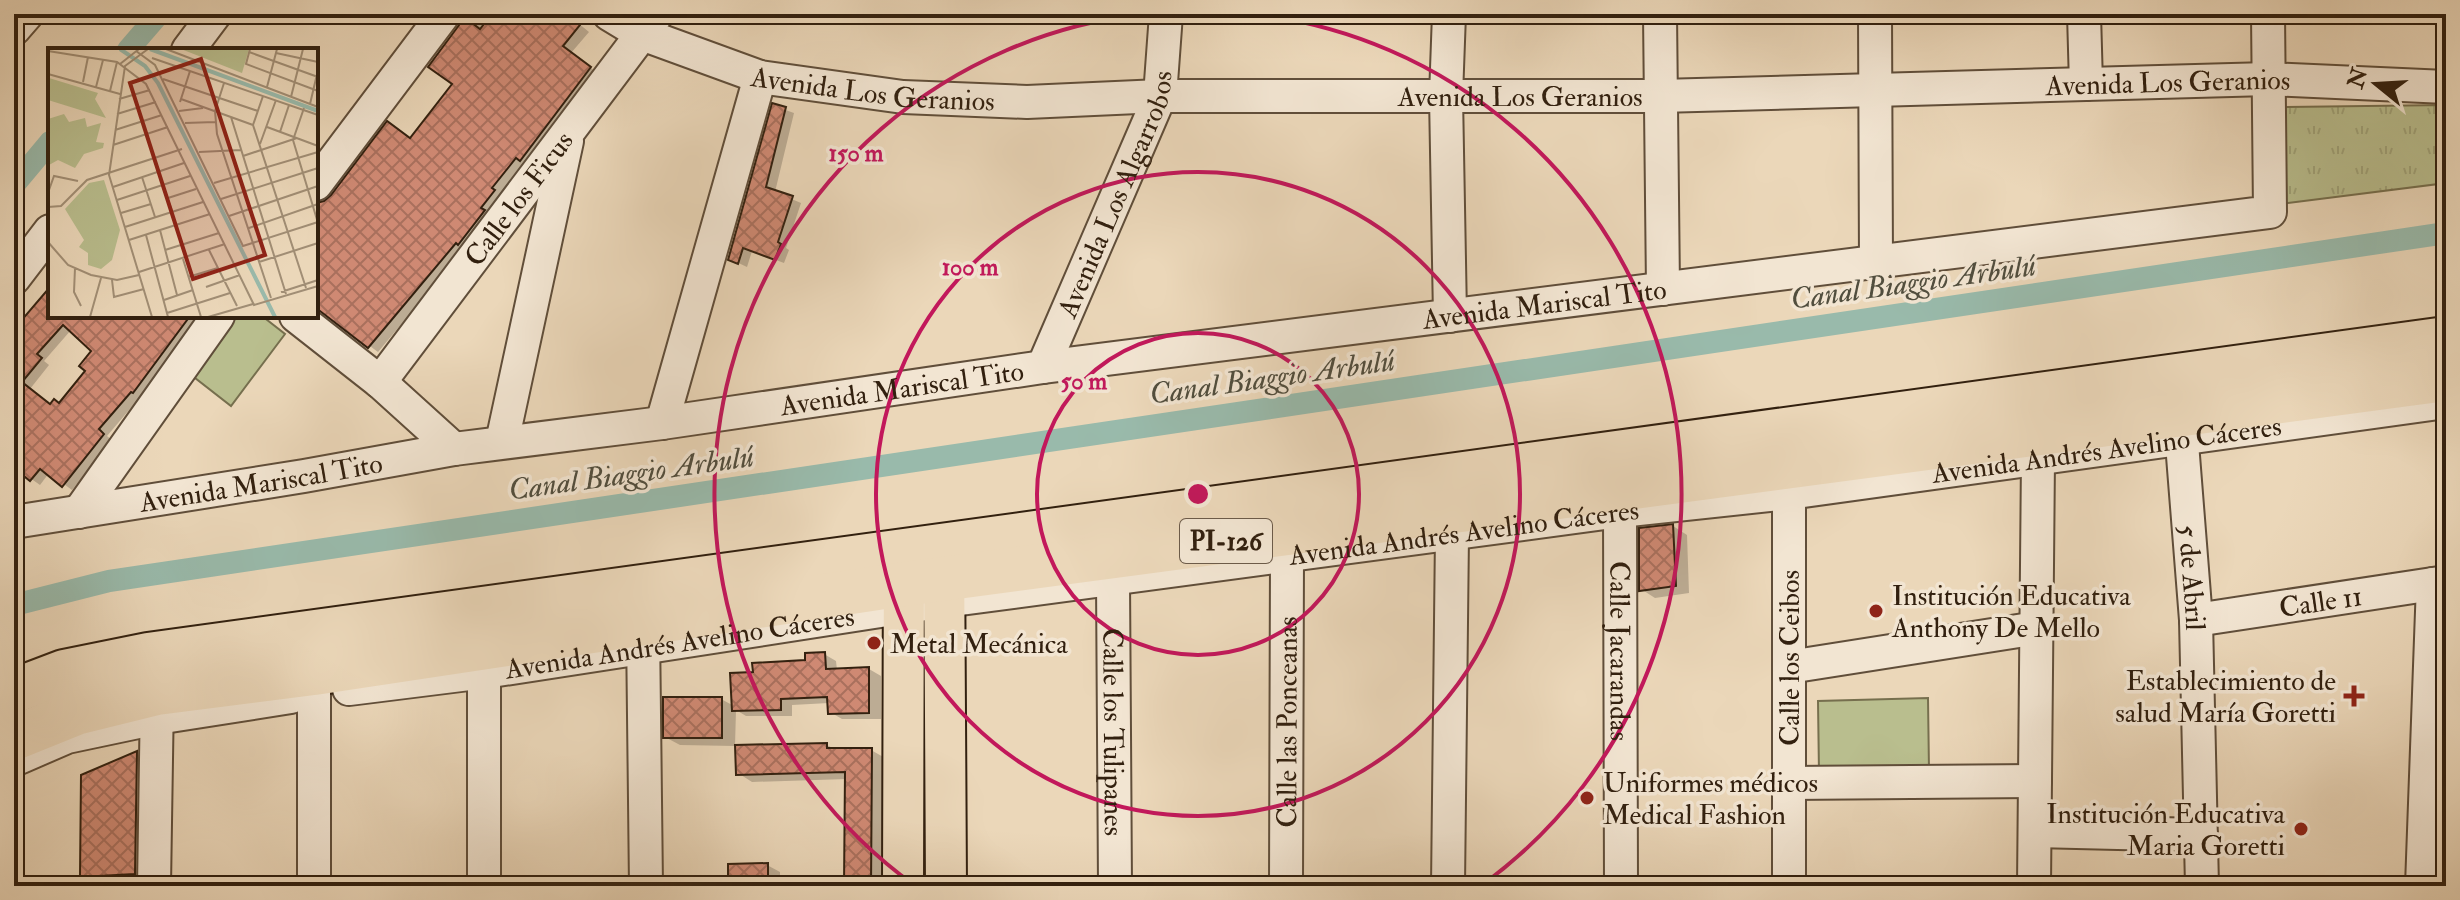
<svg xmlns="http://www.w3.org/2000/svg" width="2460" height="900" viewBox="0 0 2460 900" font-family="'IM FELL Double Pica',serif">
<style>
.park{fill:url(#park-tufts);stroke:#766f4e;stroke-width:2}
.pitch{fill:#b9be8e;stroke:#766f4e;stroke-width:2}
.shadow{fill:#0003;fill-rule:evenodd}
.lines{fill:none;stroke-linecap:round;stroke-linejoin:round}
.canal{stroke:#99baab;stroke-width:22}
.building{fill:url(#building-cross-hatch);stroke:#32200f;stroke-width:2;fill-rule:evenodd}
.minor-casing{stroke:#604e3a;stroke-width:36}
.major-casing{stroke:#32200f;stroke-width:44}
.highway-casing{stroke:#32200f;stroke-width:48}
.minor{stroke:#f2e5d2;stroke-width:32}
.major{stroke:#ebd7b9;stroke-width:40}
.highway{stroke:#ebd7b9;stroke-width:44}
.ring{fill:none;stroke:#c2185b;stroke-width:4}
.poi-dot{fill:#8f2418;stroke:#f2e5d2;stroke-width:3}
.labels{text-anchor:middle;stroke-width:7;stroke-linejoin:round;paint-order:stroke}
.shield{fill:#f2e5d2;stroke:#6c5b4a;stroke-width:2}
.shield-label{font-size:26px;font-weight:bold;fill:#32200f}
.street-label{font-size:28px;fill:#32200f;stroke:#f2e5d2}
.poi-label{font-size:28px;fill:#32200f;stroke:#f2e5d2;text-anchor:start}
.water-label{font-size:30px;font-style:italic;fill:#514e3e;stroke:#f2e5d2}
.inset-river{fill:none;stroke:#99baab;stroke-width:4}
.inset-road{fill:none;stroke:#a18e75;stroke-width:2}
.view{fill:#8f2418;fill-opacity:0.15;stroke:#8f2418;stroke-width:4}
.inset-edge{fill:none;stroke:#32200f;stroke-width:4}
.centre{fill:#c2185b;stroke:#f2e5d2;stroke-width:4}
.ring-label{font-size:24px;text-anchor:middle;font-weight:bold;fill:#c2185b;stroke:#f2e5d2;stroke-width:7;stroke-linejoin:round;paint-order:stroke}
</style>
<defs>
<pattern id="park-tufts" width="24" height="20" patternUnits="userSpaceOnUse" patternTransform="scale(2)"><rect width="24" height="20" fill="#b9be8e"/><path d="M3 7l-1-3M5 7V3M7 7l1-3M15 17l-1-3M17 17v-4M19 17l1-3" fill="none" stroke="#a0a379"/></pattern>
<pattern id="building-cross-hatch" width="8" height="8" patternUnits="userSpaceOnUse" patternTransform="scale(2)"><rect width="8" height="8" fill="#cf8973"/><path d="M0 0l8 8M0 8l8-8" fill="none" stroke="#a9705d"/></pattern>
</defs>
<rect width="100%" height="100%" fill="#ebd7b9"/>
<filter id="stains"><feTurbulence type="fractalNoise" baseFrequency=".0025" numOctaves="4"/><feColorMatrix values="0 0 0 0 .2 0 0 0 0 .09 0 0 0 0 .02 0 0 0 .5 -.17"/></filter>
<radialGradient id="worn" r=".72"><stop offset=".6" stop-color="#630" stop-opacity="0"/><stop offset="1" stop-color="#630" stop-opacity=".3"/></radialGradient>
<path class="park" d="M2446,105V183L2280,204L2281,107Z"/>
<g class="pitch">
<path d="M234,316H262L285,334L231,406L190,374Z"/>
<path d="M1928,698L1929,770L1819,773L1818,701Z"/>
</g>
<g class="shadow">
<path d="M464,14H567L589,32L571,53L599,74L500,194L503,197L466,247L378,352L316,306V205L323,204L411,140L454,83Z"/>
<path d="M774,106L794,113L775,192L801,203L786,248L789,250L784,263L752,251L747,267L730,259Z"/>
<path d="M50,290V316H205L143,397L141,396L107,436L112,440L72,490L49,473L40,485L23,473L18,480L14,478V325L16,323L20,326ZM71,330L94,350L88,371L60,405H51L30,389L49,365L44,361Z"/>
<path d="M1673,526L1687,535L1689,593L1655,598L1641,589Z"/>
<path d="M824,654L836,661L837,670L869,669L881,676V719H842L830,712L829,703L792,705V716H746L736,710L735,746L680,745L665,737L721,699L734,706L755,674L807,662Z"/>
<path d="M827,745L836,750H871L885,758L884,886H846L847,779L752,782L738,773Z"/>
<path d="M137,754L155,764L154,884L100,886L82,875L83,777Z"/>
<path d="M767,865L780,872V886H730Z"/>
<path d="M667,876H693L707,886H667Z"/>
</g>
<g class="lines">
<g class="canal">
<path d="M128,50L159,14"/>
<path d="M14,185L50,142"/>
<path d="M14,605L109,581L2446,233"/>
</g>
</g>
<g class="building">
<path d="M492,14H566L580,25L563,46L591,67L520,161L516,158L492,188L495,190L481,208L485,210L458,245L456,243L368,348L316,308V203L324,201L331,195L387,121L410,138L452,84L428,67L459,25L463,16L480,29Z"/>
<path d="M772,103L786,107L766,187L793,196L778,242L781,244L775,260L743,248L738,264L728,260Z"/>
<path d="M50,287V316H190L133,393L131,392L99,429L104,434L62,487L40,469L30,481L14,468V329ZM63,325L91,351L79,366L85,371L59,403L54,399L50,404L22,382L42,358L37,354Z"/>
<path d="M1673,524L1676,586L1639,591V528Z"/>
<path d="M825,652L826,669L869,667V713L828,714L827,697L781,699V710L732,711L730,673L753,672L752,663L805,660V653Z"/>
<rect x="663" y="697" width="59" height="41"/>
<path d="M827,743V748H872L871,886H844L845,772L736,775L735,745Z"/>
<path d="M137,751L135,874L80,877L81,775Z"/>
<path d="M768,863V886H728V864Z"/>
</g>
<g class="lines">
<defs>
<g id="minor">
<path id="s1" d="M609,14L642,34L760,77L903,97L1027,102L1160,96H1660L2268,79L2446,87"/>
<path d="M1449,14L1446,96L1450,316"/>
<path d="M1660,14L1663,289"/>
<path d="M1875,14L1876,262"/>
<path d="M2084,14L2086,84"/>
<path d="M14,29L27,14"/>
<path d="M188,50L215,14"/>
<path d="M316,184L444,14"/>
<path d="M14,278L50,231"/>
<path d="M296,316L380,382L454,449"/>
<path id="s2" d="M1043,367L1160,96L1166,14"/>
<path id="s3" d="M380,382L657,14"/>
<path id="s4" d="M2180,418L2196,620L2202,886"/>
<path d="M662,423L760,77"/>
<path d="M502,442L567,141"/>
<path d="M1789,473V886"/>
<path id="s5" d="M1620,511L1621,886"/>
<path d="M79,512L218,316"/>
<path id="s6" d="M14,522L304,476L454,449L662,423L1043,367L2270,212L2268,14"/>
<path id="s7" d="M1113,580L1115,886"/>
<path id="s8" d="M2196,620L2446,582"/>
<path d="M643,629L646,886"/>
<path d="M484,650V886"/>
<path d="M1789,667L2037,628"/>
<path id="s9" d="M349,689L485,672L945,601L1620,511L1789,493L2446,402"/>
<path d="M14,760L67,737L157,718L291,697"/>
<path d="M1789,783L2035,781"/>
<path d="M2035,831L2201,835"/>
<path d="M154,886L157,696"/>
<path d="M314,886V673"/>
<path id="s10" d="M1286,886L1287,556"/>
<path d="M1448,886L1452,534"/>
<path d="M2034,886L2038,458L2036,437"/>
<path d="M2422,886L2433,584"/>
</g>
<g id="major">
<path d="M944,546L946,886"/>
<path d="M903,886L904,551"/>
</g>
<g id="highway">
<path d="M14,691L64,672L148,655L2446,339"/>
<path d="M14,738L76,713L157,693L314,673L904,584L2446,379"/>
</g>
</defs>
<use href="#minor" class="minor-casing"/>
<use href="#major" class="major-casing"/>
<use href="#highway" class="highway-casing"/>
<use href="#minor" class="minor"/>
<use href="#major" class="major"/>
<use href="#highway" class="highway"/>
</g>
<g class="ring">
<circle cx="1198" cy="494" r="161"/>
<circle cx="1198" cy="494" r="322"/>
<path d="M914 885A483 483 0 0 1 1143 14M1253 14A483 483 0 0 1 1482 885"/>
</g>
<g class="poi-dot">
<circle cx="1876" cy="611" r="8"/>
<circle cx="874" cy="643" r="8"/>
<path d="M2350 684h8v8h8v8h-8v8h-8v-8h-8v-8h8z"/>
<circle cx="1587" cy="798" r="8"/>
<circle cx="2301" cy="829" r="8"/>
</g>
<g class="labels">
<rect class="shield" x="1180" y="519" width="92" height="44" rx="6"/>
<g class="shield-label">
<text x="1226" y="550">PI-126</text>
</g>
<g class="street-label">
<text dy="10" stroke="none"><textPath href="#s1" startOffset="1574">Avenida Los Geranios</textPath></text>
<text dy="10" stroke="none"><textPath href="#s1" startOffset="278">Avenida Los Geranios</textPath></text>
<text dy="10" stroke="none"><textPath href="#s1" startOffset="926">Avenida Los Geranios</textPath></text>
<text dy="10" stroke="none"><textPath href="#s2" startOffset="188">Avenida Los Algarrobos</textPath></text>
<text dy="10" stroke="none"><textPath href="#s3" startOffset="230">Calle los Ficus</textPath></text>
<text dy="10" stroke="none"><textPath href="#s6" startOffset="1546">Avenida Mariscal Tito</textPath></text>
<text dy="10" stroke="none"><textPath href="#s6" startOffset="898">Avenida Mariscal Tito</textPath></text>
<text dy="10" stroke="none"><textPath href="#s9" startOffset="1774">Avenida Andrés Avelino Cáceres</textPath></text>
<text dy="10" stroke="none"><textPath href="#s6" startOffset="250">Avenida Mariscal Tito</textPath></text>
<text dy="10" stroke="none"><textPath href="#s9" startOffset="1126">Avenida Andrés Avelino Cáceres</textPath></text>
<text dy="10" stroke="none"><textPath href="#s4" startOffset="160">5 de Abril</textPath></text>
<text dy="10" stroke="none"><textPath href="#s8" startOffset="126">Calle 11</textPath></text>
<text dy="10" stroke="none"><textPath href="#s9" startOffset="334">Avenida Andrés Avelino Cáceres</textPath></text>
<text dy="10" stroke="none"><textPath href="#s5" startOffset="140">Calle Jacarandas</textPath></text>
<text transform="translate(1789 658) rotate(-90)" y="10">Calle los Ceibos</text>
<text dy="10" stroke="none"><textPath href="#s10" startOffset="164">Calle las Ponceanas</textPath></text>
<text dy="10" stroke="none"><textPath href="#s7" startOffset="152">Calle los Tulipanes</textPath></text>
</g>
<g class="poi-label">
<text x="1892" y="605">Institución Educativa<tspan x="1892" dy="32">Anthony De Mello</tspan></text>
<text x="890" y="653">Metal Mecánica</text>
<text x="2336" y="690" text-anchor="end">Establecimiento de<tspan x="2336" dy="32">salud María Goretti</tspan></text>
<text x="1603" y="792">Uniformes médicos<tspan x="1603" dy="32">Medical Fashion</tspan></text>
<text x="2285" y="823" text-anchor="end">Institución Educativa<tspan x="2285" dy="32">Maria Goretti</tspan></text>
</g>
<g class="water-label">
<text transform="translate(1913 282) rotate(-8)" y="10">Canal Biaggio Arbulú</text>
<text transform="translate(1272 377) rotate(-8)" y="10">Canal Biaggio Arbulú</text>
<text transform="translate(631 473) rotate(-8)" y="10">Canal Biaggio Arbulú</text>
</g>
</g>
<g transform="translate(48 48)">
<rect width="270" height="270" fill="#ebd7b9"/>
<path d="M1,30L50,45L47,51L58,70L0,52ZM16,66L21,74L37,70L39,79L53,75L48,94L56,95L55,100L36,106L27,120L10,112L1,117L0,71ZM56,132L72,182L64,212L53,221L40,217V205L31,199L36,192L17,161L41,135Z" fill="#b9be8e"/>
<path d="M133,1H201L194,25Z" fill="#b9be8e"/>
<path class="inset-river" d="M72,1L97,18L110,35L227,269M102,1L270,63"/>
<path class="inset-road" d="M100,1L77,18L61,127L104,269M118,1L270,59M202,1L198,16L270,43M0,3L69,14L98,36L206,257L270,238M88,3L107,17L195,198L270,174M201,4L270,29M228,5L270,14M104,10L270,67M72,16L91,1M0,26L72,46M115,31L210,63M35,34L40,9M176,35L167,63L169,86L223,250M48,39L55,12M219,39L229,1M62,43L69,14M215,48L205,77L258,240M243,49L255,1M71,51L102,42M133,51L205,77M132,54L142,23M262,56L270,22M256,60L245,92L270,175M131,63L155,60M69,66L108,54M183,69L238,246M137,75L167,74M219,79L270,98M67,82L114,67M232,84L241,57M212,96L228,52M65,97L120,79M151,104L193,102M195,108L249,90M110,124L124,163M94,129L107,169M166,135L270,104M65,139L136,115M1,142L6,128L30,133M120,150L148,141M173,151L270,120M69,152L142,128M0,159L13,158L39,132L134,101M73,165L103,156M181,168L270,138M77,179L155,154M201,180L270,156M112,182L129,247M98,187L120,269M81,192L162,166M0,194L20,217L43,227L69,232L91,227M117,202L171,185M161,202L189,258M135,211L153,269M211,214L270,195M27,220L26,244L33,258M91,224L177,196M140,229L170,220M64,232L66,249L96,241M158,239L192,227M233,244L270,232M116,252L145,242M119,265L182,245M42,269L53,230M160,269L205,256"/>
<path class="view" d="M153,11L217,207L145,231L82,35Z"/>
<rect width="270" height="270" class="inset-edge"/>
</g>
<circle cx="1198" cy="494" r="12" class="centre"/>
<g class="ring-label">
<text x="856" y="161">150 m</text>
<text x="970" y="275">100 m</text>
<text x="1084" y="389">50 m</text>
</g>
<rect width="2460" height="900" fill="none" stroke="#ebd7b9" stroke-width="48"/>
<rect x="16" y="16" width="2428" height="868" fill="none" stroke="#32200f" stroke-width="4"/>
<rect x="24" y="24" width="2412" height="852" fill="none" stroke="#32200f" stroke-width="2"/>
<g transform="translate(2376 84) rotate(288)" stroke="#f2e5d2" stroke-width="6" paint-order="stroke">
<path d="M0-6L14 30L0 20L-14 30Z" fill="#32200f"/>
<text y="-12" font-size="22" font-weight="bold" text-anchor="middle" fill="#32200f">N</text>
</g>
<rect width="100%" height="100%" filter="url(#stains)"/>
<rect width="100%" height="100%" fill="url(#worn)"/>
</svg>
